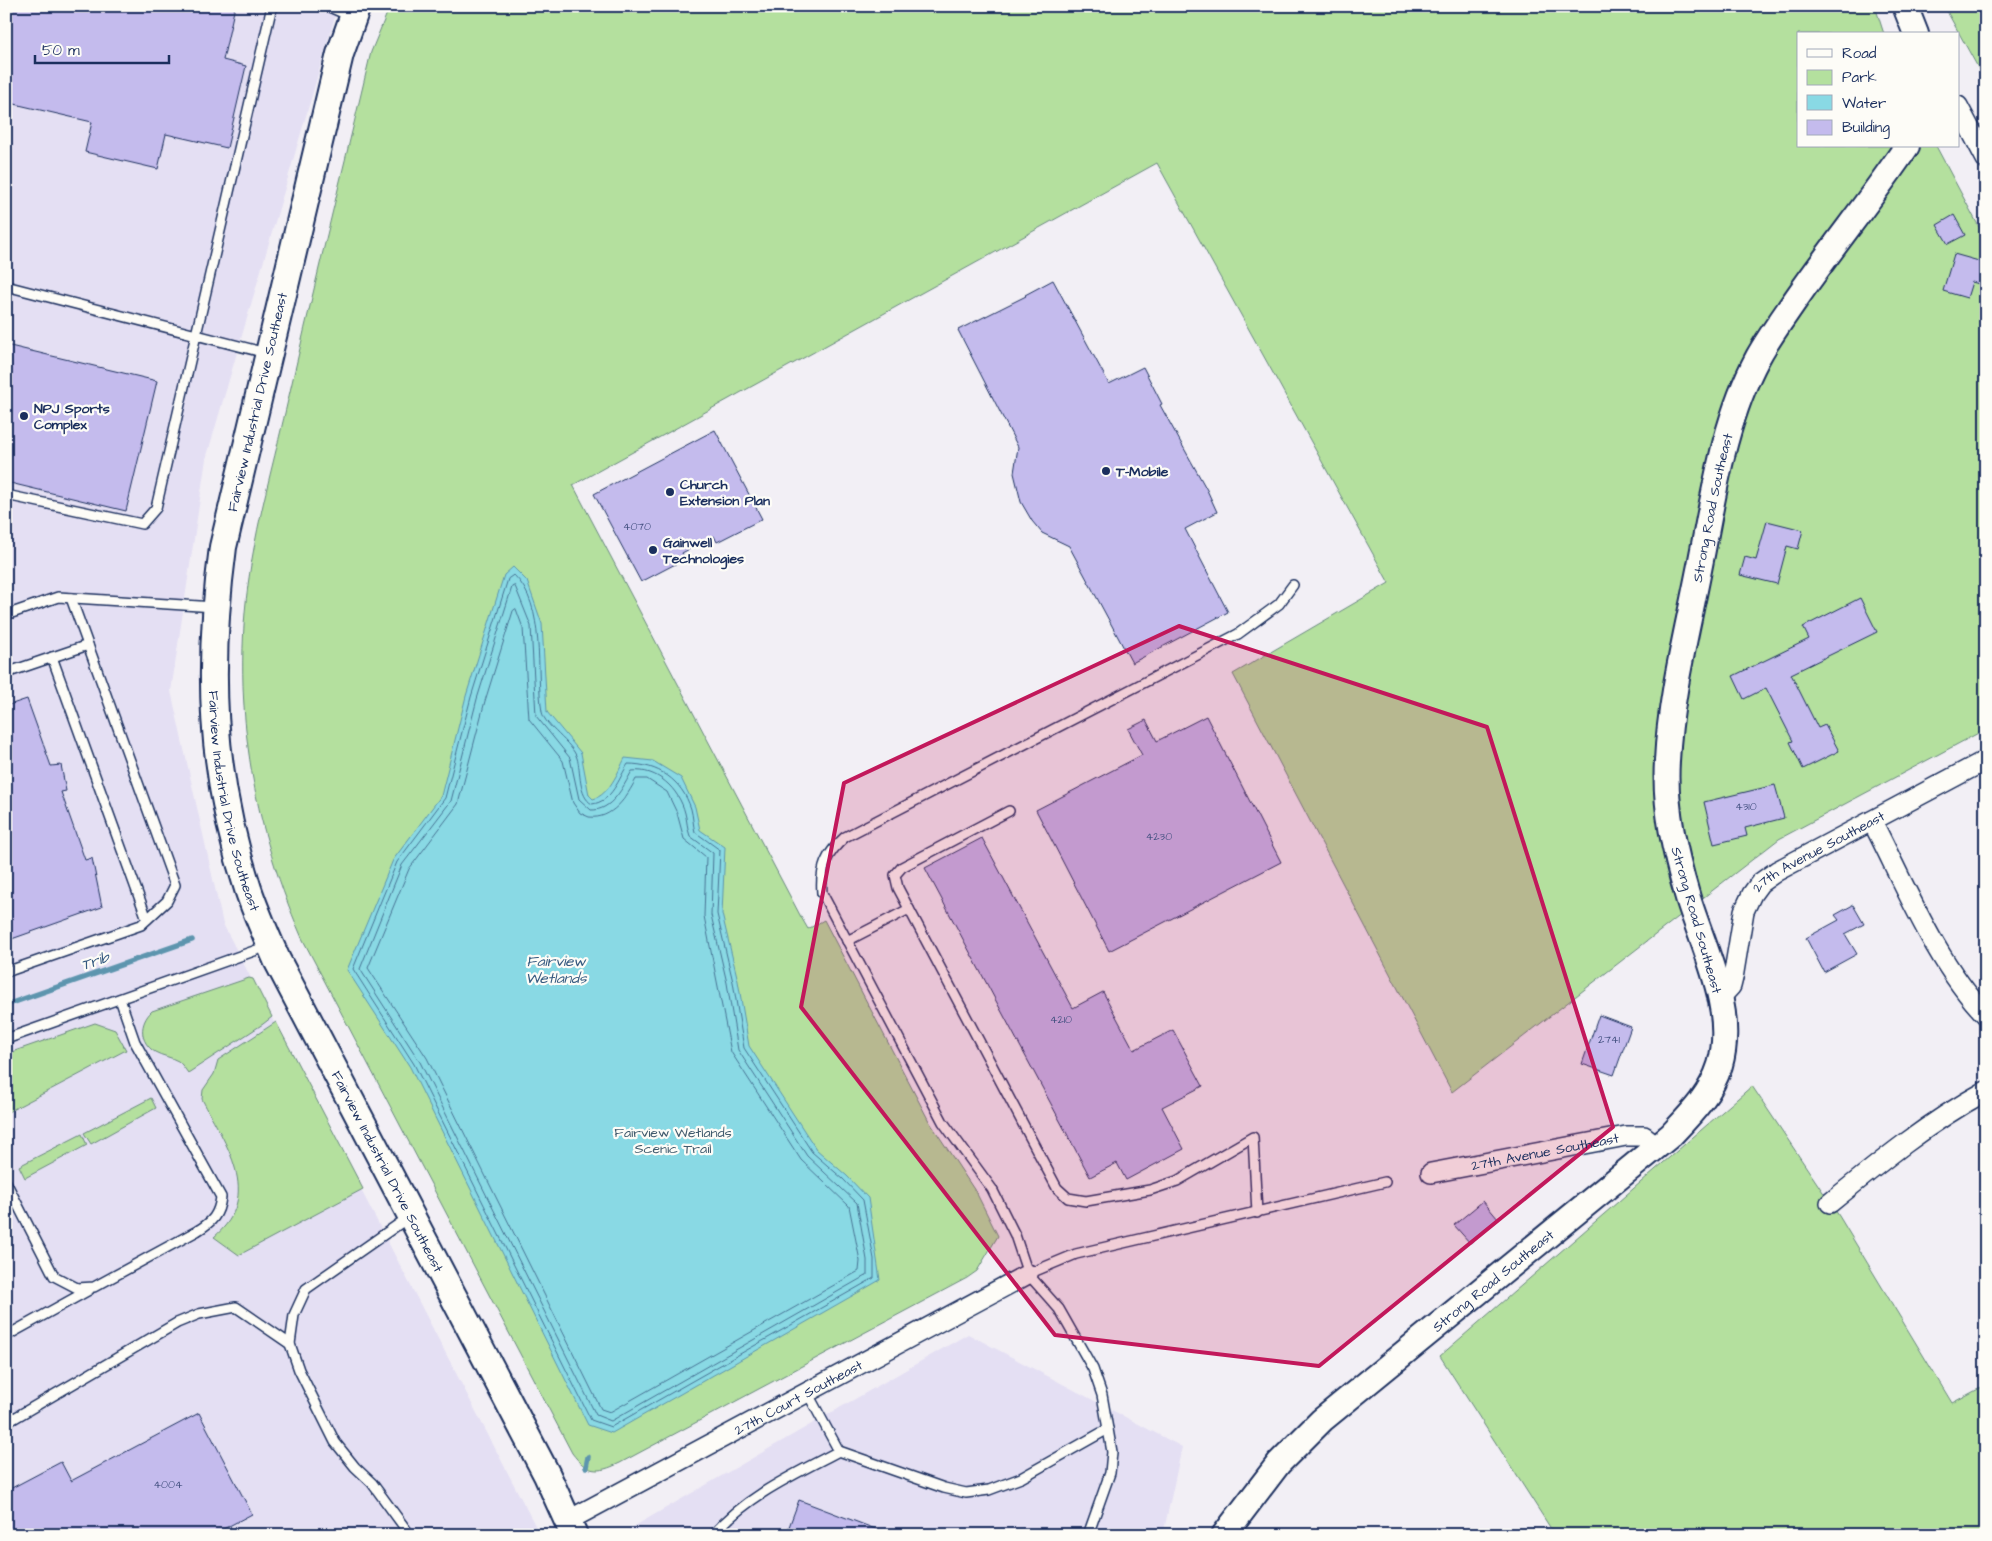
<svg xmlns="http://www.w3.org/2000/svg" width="1992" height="1541" viewBox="0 0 1992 1541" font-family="'Architects Daughter',sans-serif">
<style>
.built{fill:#e4dff3}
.green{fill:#b4e09e;stroke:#68887e}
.water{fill:#89d9e4;stroke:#5d95ae}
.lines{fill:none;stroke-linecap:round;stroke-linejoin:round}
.shore{stroke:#477394;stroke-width:1}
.stream{stroke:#5d95ae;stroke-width:5.5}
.building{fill:#c4bbed;stroke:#1b2f5e}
.service-casing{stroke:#1b2f5e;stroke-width:12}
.minor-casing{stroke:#1b2f5e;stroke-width:22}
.tertiary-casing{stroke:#1b2f5e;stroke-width:28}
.secondary-casing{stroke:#1b2f5e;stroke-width:30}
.service{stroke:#fdfcf7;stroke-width:9}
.minor{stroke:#fdfcf7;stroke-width:19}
.tertiary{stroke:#fdfcf7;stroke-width:24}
.secondary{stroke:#fdfcf7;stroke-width:26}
.marked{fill:#c2185b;fill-opacity:0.2;stroke:#c2185b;stroke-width:4;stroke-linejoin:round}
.poi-dot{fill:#1b2f5e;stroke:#fdfcf7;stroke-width:2}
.labels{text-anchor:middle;stroke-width:4.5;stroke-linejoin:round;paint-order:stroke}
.number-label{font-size:11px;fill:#455282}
.street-label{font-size:14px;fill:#1b2f5e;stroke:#fdfcf7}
.poi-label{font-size:14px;font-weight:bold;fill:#1b2f5e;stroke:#fdfcf7;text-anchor:start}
.park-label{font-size:14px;fill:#415b6e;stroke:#fdfcf7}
.water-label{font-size:15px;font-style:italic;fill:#365a80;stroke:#fdfcf7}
</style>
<rect width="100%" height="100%" fill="#f2eff5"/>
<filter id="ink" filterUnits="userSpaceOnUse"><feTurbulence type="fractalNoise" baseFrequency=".02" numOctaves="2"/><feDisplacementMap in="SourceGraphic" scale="10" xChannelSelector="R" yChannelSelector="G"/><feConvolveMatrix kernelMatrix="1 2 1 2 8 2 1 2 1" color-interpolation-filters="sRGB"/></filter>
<g filter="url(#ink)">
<g class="built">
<path d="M6,6H338L206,459L171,691L223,924L540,1535H6Z"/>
<path d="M968,1334L1182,1447L1163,1535H619Z"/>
</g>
<g class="green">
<path d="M390,6H1875L1884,34H1798V146H1936L1986,240V729L1779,839L1452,1092L1233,674L1389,583L1157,163L573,485L801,917L808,929L824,920L929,1121L977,1194L998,1236L977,1271L967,1278L620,1463C597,1474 587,1473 572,1453L302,938C248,814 228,683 254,548C263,499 277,449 288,400C310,304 333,210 356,115L371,52Z"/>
<path d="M1944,6H1986V82Z"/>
<path d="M249,978L253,979L272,1017L263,1024L188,1073C185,1069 182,1064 178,1061C171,1057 162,1056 155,1052C139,1042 139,1023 152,1011Z"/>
<path d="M276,1022L363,1189L239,1255L214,1237C264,1195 225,1144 202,1099L203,1090L214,1074L218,1060Z"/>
<path d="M95,1023L115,1030L126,1050L6,1113V1054Z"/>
<path d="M1752,1086L1839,1216L1952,1403L1986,1385V1535H1555L1440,1356Z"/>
<path d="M151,1098L156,1108L91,1144L84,1133Z"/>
<path d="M82,1134L87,1145L25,1178L19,1166Z"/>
</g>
<path class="water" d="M513,567L527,581L542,624L547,712L581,753L589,795L593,799C609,795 618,772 625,758L653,761L681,778L695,807L700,830L725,847L722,914L738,981L749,1046L816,1149L847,1176L868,1198L880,1280L612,1433L588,1425L410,1067L347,970L393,860L441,796L466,696L504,575Z"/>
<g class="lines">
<g class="shore">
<path d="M514,575C547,606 535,672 542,712C545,727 572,742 577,758C581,771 578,796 592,804C612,802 619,778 628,764C658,764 682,780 691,809C693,816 693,825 695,832L720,850L717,914L733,982L744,1048L812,1152L843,1179L863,1200L874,1259V1278L611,1427L591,1420L414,1064L353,969L397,862L445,798L471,697L508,579Z"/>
<path d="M515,586L531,626L536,716L570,758L579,799L591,810C612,811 623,787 632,771C657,768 679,789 685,813C687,820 687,828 690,836L713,853L711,915L727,983L738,1050L807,1156L857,1203L867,1260V1275L611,1421L596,1415L420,1062L360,969L402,865L451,801L477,699L512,587Z"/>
<path d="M516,609L523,628L529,719L563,761L573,803L580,813L589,817C612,820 627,797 636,779H647L667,792L677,813L684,839L706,857L704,916L731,1052L801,1160L849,1206L860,1261L859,1271L610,1412L601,1409L427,1058L368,968L409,869L458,804L485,701L513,611Z"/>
</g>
<g class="stream">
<path d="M6,1005L192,940"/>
<path d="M586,1467L588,1457"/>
</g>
</g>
<g class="building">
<path d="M6,6H235L223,60L246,66L227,148L166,134L158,169L85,152L92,122L6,102Z"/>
<path d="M1954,215L1965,235L1948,244L1937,225Z"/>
<path d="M1954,254L1986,263V286L1972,282L1967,298L1943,291Z"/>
<path d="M1053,280L1109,384L1143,367L1162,404L1160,405L1207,490L1217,512L1185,529L1228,612L1132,663L1069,546L1042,533L1032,521L1021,502L1014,473L1018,447L958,330L1026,296L1025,295Z"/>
<path d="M6,345L157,381L126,511L6,482Z"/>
<path d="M715,430L762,519L717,542L714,536L682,553L685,559L641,582L594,494Z"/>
<path d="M1767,521L1803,530L1798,549L1787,546L1777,584L1740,575L1745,557L1756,560Z"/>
<path d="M1860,598L1877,632L1791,674L1818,728L1825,725L1839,751L1803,769L1790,742L1793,741L1766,688L1744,699L1733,676L1809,639L1803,627Z"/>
<path d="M27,699L51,766L61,765L66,791L61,792L85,860L92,858L102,907L6,941V706Z"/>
<path d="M1206,716L1281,862L1109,951L1036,810L1142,755L1128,729L1146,720L1157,741Z"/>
<path d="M1775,785L1784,818L1745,828L1747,836L1714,844L1704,802Z"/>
<path d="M982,838L1073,1008L1103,992L1134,1050L1173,1030L1203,1086L1162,1107L1184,1149L1126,1180L1117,1163L1090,1177L925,868Z"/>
<path d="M1853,905L1864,924L1845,934L1857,954L1824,972L1806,938L1839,920L1835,915Z"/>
<path d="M1599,1015L1631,1027L1614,1075L1582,1064Z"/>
<path d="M1483,1201L1498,1219L1470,1243L1454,1225Z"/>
<path d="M199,1413L252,1514L212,1535H6V1491L61,1462L71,1481Z"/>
<path d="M799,1500L886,1533V1535H786Z"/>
</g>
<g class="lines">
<defs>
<g id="service">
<path d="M327,6L352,17"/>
<path d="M6,286L266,353"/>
<path d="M6,495L142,524L156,508L272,6"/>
<path d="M6,615L58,597L215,607"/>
<path d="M52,657L147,919"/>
<path d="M6,673L88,645"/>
<path d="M1009,811L902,867L895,875L898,888L1057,1188L1068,1198L1086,1201L1150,1190L1177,1181L1253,1137L1257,1213"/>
<path d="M847,941L909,909"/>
<path d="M6,972L141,925L167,901L175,885L71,598"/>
<path d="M6,1039L268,946"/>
<path d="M6,1182L54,1276L77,1288L94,1287L197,1231C212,1222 219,1215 221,1197L135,1042L120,999"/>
<path d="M409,1217L306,1289L294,1315L290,1344L299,1370L335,1442L355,1467L372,1483L410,1535"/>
<path d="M1028,1274L1076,1254L1385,1182"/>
<path d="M6,1336L89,1290"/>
<path d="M807,1392L839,1451L944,1488L966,1493L989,1490L1021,1478L1108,1429"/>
<path d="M6,1423L177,1323L199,1314L236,1307L290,1344"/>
<path d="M713,1535C746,1496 795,1474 839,1451"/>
<path d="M1088,1535L1110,1473L1112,1452L1102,1395L1093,1369L1059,1309L1028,1274L1015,1235L992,1189L943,1122L822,893C820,868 826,854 845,837L1238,634L1279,604L1293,585"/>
</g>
<g id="minor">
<path d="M1958,106L1986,159"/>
<path d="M1872,821C1904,883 1937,965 1986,1015"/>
<path id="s1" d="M1720,998L1731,986L1733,978L1744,911L1752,894L1760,883L1777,871L1986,760"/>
<path id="s2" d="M1431,1173L1626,1136H1644L1657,1146"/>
<path d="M1830,1203C1880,1162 1929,1122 1986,1091"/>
<path id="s3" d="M569,1520L1028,1274"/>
</g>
<g id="tertiary">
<path d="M1905,6L1916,34"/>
<path id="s4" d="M1224,1535L1279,1463L1322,1420L1671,1135C1691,1114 1711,1094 1720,1065C1736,1010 1704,950 1688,898C1675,854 1664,807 1667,761C1670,698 1686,636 1698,575C1713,502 1722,424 1758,357C1769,337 1783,318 1796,299C1832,247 1872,198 1907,146"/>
</g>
<g id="secondary">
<path id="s5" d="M357,6L340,54L223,547C207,667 210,773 248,889C256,913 267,937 277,960L547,1475L574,1535"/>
</g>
</defs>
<use href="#service" class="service-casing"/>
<use href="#minor" class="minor-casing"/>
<use href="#tertiary" class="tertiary-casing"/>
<use href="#secondary" class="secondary-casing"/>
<use href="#service" class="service"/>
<use href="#minor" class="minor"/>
<use href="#tertiary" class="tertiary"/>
<use href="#secondary" class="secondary"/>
</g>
</g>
<path class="marked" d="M1179,626L1487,727L1613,1127L1319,1366L1055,1335L801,1007L844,783Z"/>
<g class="poi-dot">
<circle cx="24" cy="416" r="5"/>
<circle cx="1106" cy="471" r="5"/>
<circle cx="670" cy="492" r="5"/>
<circle cx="653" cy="550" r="5"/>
</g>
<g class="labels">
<g class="number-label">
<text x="637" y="530">4070</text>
<text x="1746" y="810">4310</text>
<text x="1159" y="840">4230</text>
<text x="1061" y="1023">4210</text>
<text x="1609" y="1043">2741</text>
<text x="168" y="1488">4004</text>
</g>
<g class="street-label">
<text transform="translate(257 402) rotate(-77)" y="5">Fairview Industrial Drive Southeast</text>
<text dy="5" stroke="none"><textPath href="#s4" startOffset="1258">Strong Road Southeast</textPath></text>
<text dy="5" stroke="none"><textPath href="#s5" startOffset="814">Fairview Industrial Drive Southeast</textPath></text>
<text dy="5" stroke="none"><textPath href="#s1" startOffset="191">27th Avenue Southeast</textPath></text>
<text transform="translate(1697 920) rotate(74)" y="5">Strong Road Southeast</text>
<text dy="5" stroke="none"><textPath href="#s2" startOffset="116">27th Avenue Southeast</textPath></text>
<text dy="5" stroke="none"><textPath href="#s5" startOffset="1219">Fairview Industrial Drive Southeast</textPath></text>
<text dy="5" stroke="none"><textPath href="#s4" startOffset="372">Strong Road Southeast</textPath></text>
<text dy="5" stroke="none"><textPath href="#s3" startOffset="260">27th Court Southeast</textPath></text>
</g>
<g class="poi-label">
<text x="34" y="413">NPJ Sports<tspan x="34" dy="16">Complex</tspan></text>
<text x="1116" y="476">T-Mobile</text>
<text x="680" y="489">Church<tspan x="680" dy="16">Extension Plan</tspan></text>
<text x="663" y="547">Gainwell<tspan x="663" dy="16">Technologies</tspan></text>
</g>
<g class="park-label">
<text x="673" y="1137">Fairview Wetlands<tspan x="673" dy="16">Scenic Trail</tspan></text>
</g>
<g class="water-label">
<text transform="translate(95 961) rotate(-19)" y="5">Trib</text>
<text x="556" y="966">Fairview<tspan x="556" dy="17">Wetlands</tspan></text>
</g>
</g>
<rect width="1992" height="1541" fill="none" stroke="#fdfcf7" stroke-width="25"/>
<rect x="12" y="12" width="1967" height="1516" fill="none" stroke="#1b2f5e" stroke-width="2" filter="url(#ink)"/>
<rect x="1797" y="32" width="162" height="115" fill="#fdfcf7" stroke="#a3aaba"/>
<rect x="1807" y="49" width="25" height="8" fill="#fdfcf7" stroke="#a3aaba"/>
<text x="1842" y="58" font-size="15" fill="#1b2f5e">Road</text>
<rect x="1807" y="70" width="25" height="15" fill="#b4e09e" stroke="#a3aaba"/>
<text x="1842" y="82" font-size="15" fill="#1b2f5e">Park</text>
<rect x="1807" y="95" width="25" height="15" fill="#89d9e4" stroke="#a3aaba"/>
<text x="1842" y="108" font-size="15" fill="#1b2f5e">Water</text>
<rect x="1807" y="120" width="25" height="15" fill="#c4bbed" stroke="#a3aaba"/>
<text x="1842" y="132" font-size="15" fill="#1b2f5e">Building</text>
<path d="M35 55v8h134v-8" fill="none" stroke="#1b2f5e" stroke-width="2.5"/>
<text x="42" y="55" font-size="15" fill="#1b2f5e" stroke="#fdfcf7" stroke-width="4" paint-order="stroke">50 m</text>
</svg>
